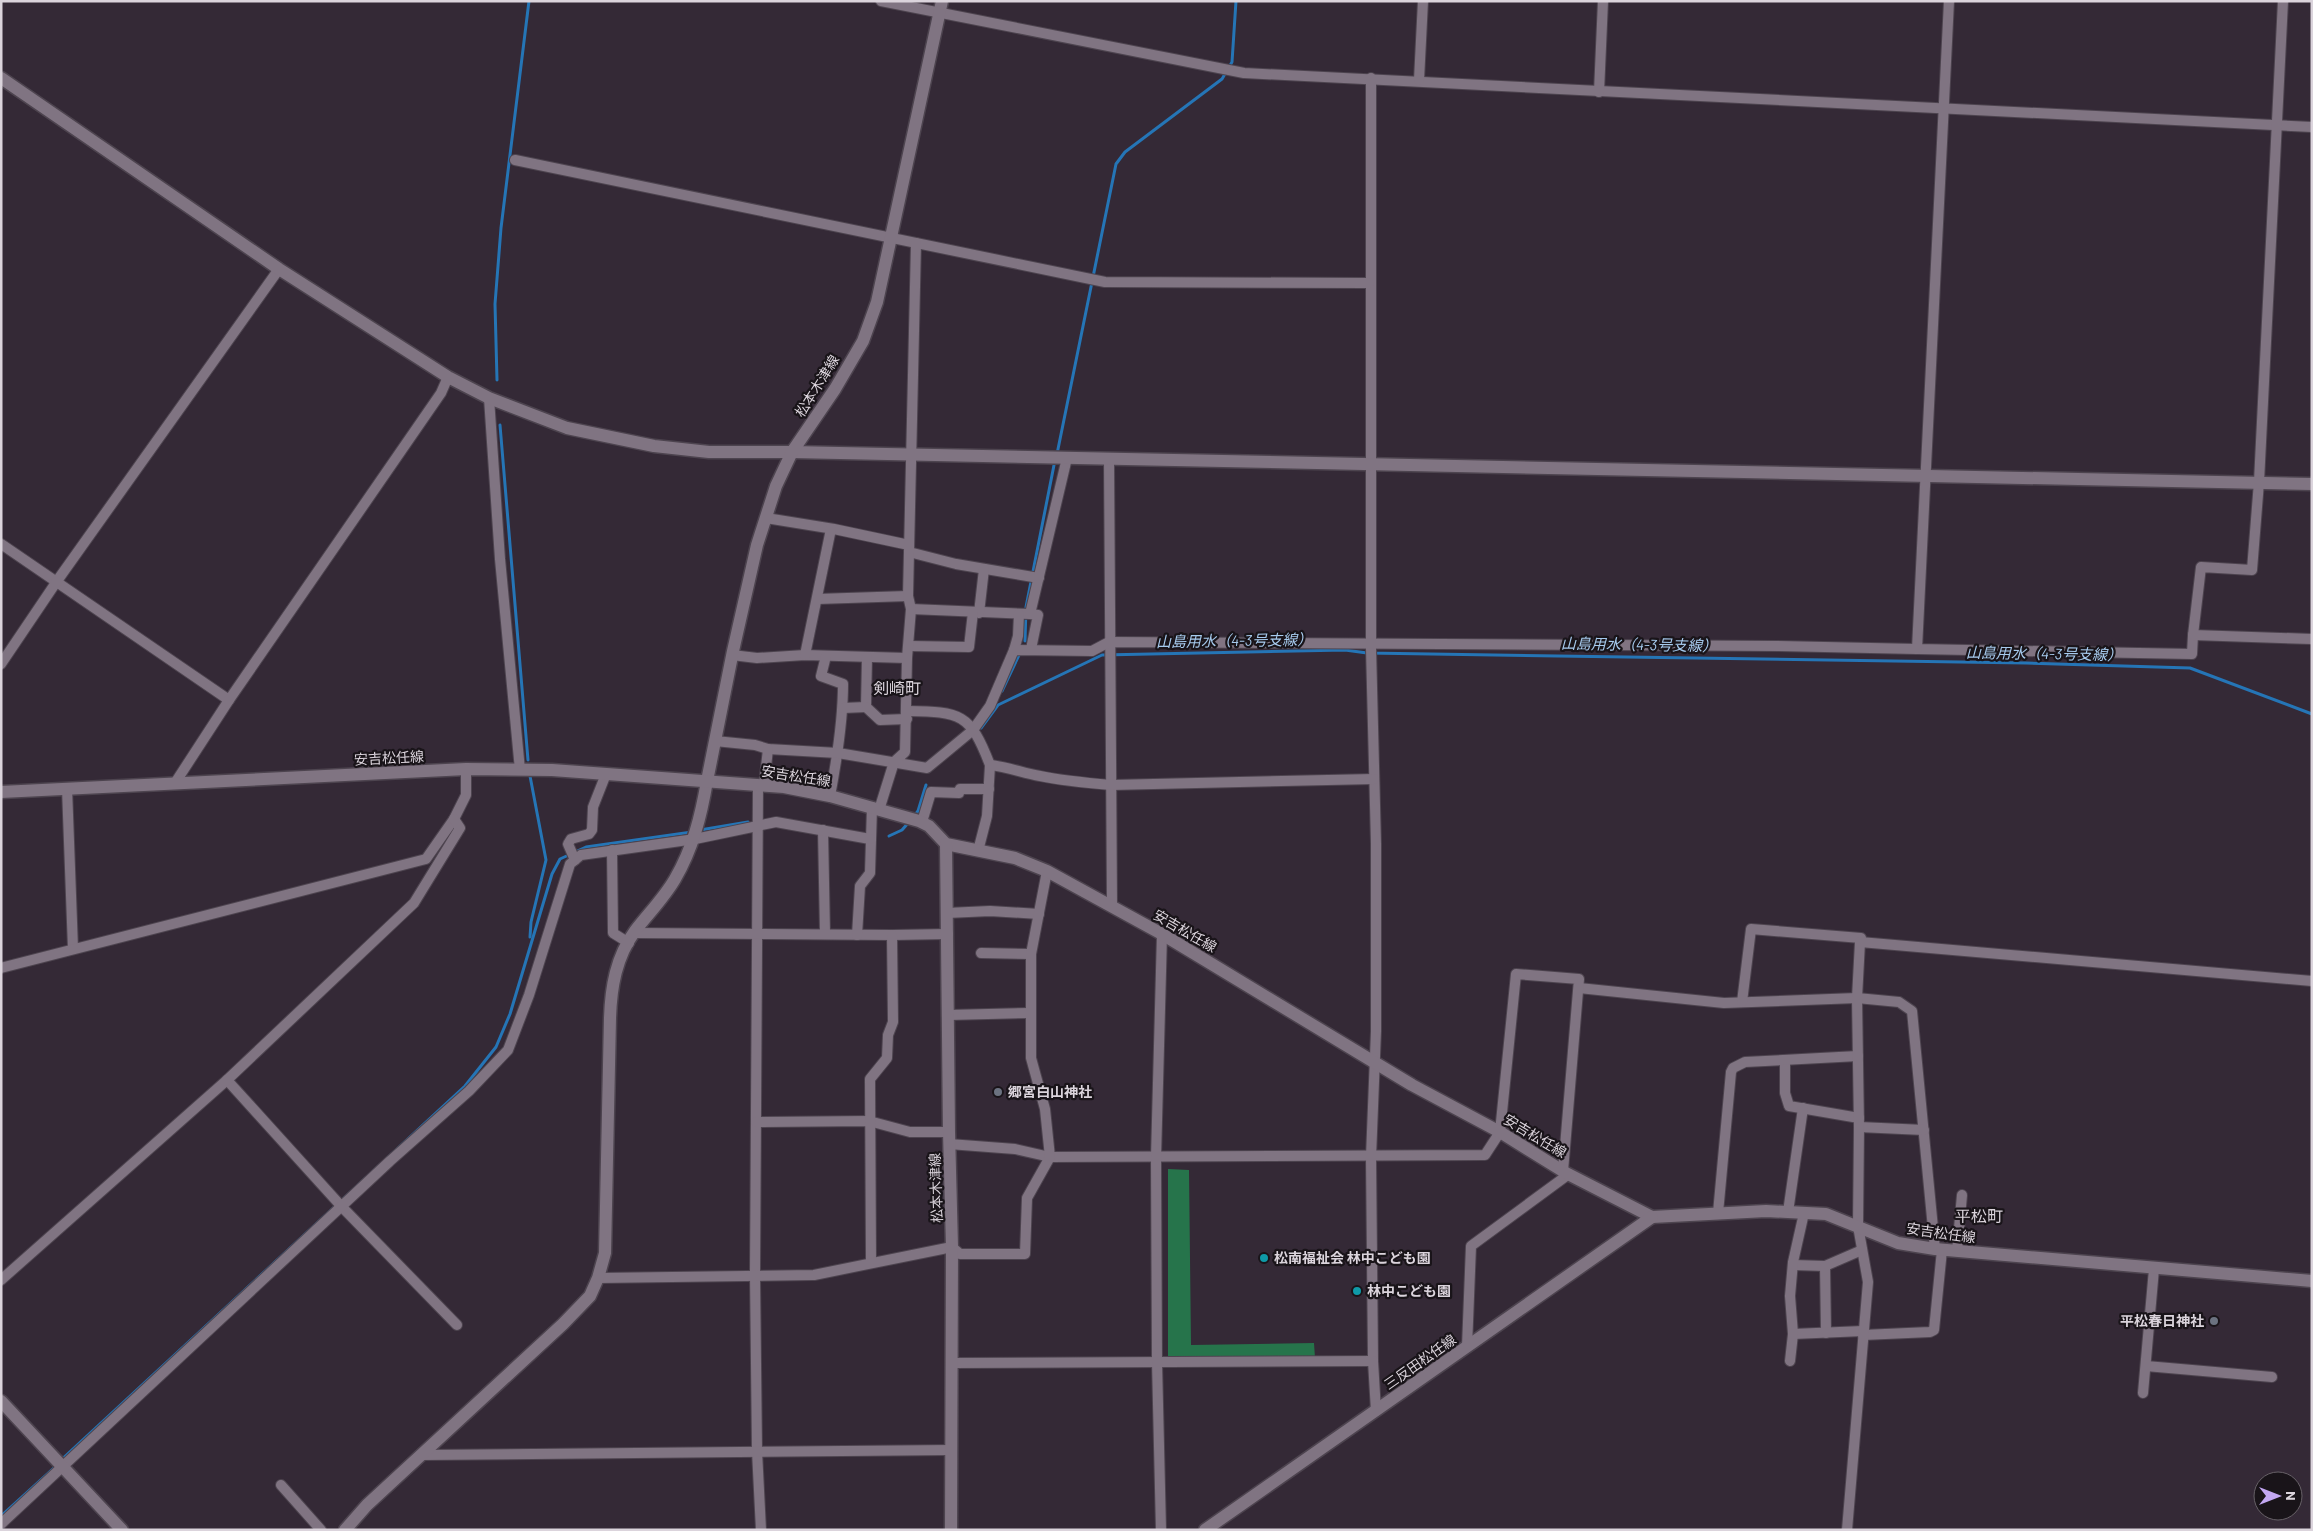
<svg xmlns="http://www.w3.org/2000/svg" width="2313" height="1531" viewBox="0 0 2313 1531" font-family="Barlow,'Noto Sans JP',sans-serif">
<style>
.forest{fill:#26744b}
.lines{fill:none;stroke-linecap:round;stroke-linejoin:round}
.stream{stroke:#2575b6;stroke-width:3}
.minor-casing{stroke:#4d444f;stroke-width:12}
.tertiary-casing{stroke:#4d444f;stroke-width:15}
.secondary-casing{stroke:#4d444f;stroke-width:15}
.minor{stroke:#807482;stroke-width:10}
.tertiary{stroke:#807482;stroke-width:12}
.secondary{stroke:#807482;stroke-width:12}
.worship-dot{fill:#6b7280;stroke:#191419;stroke-width:2}
.culture-dot{fill:#0f9aa8;stroke:#191419;stroke-width:2}
.labels{text-anchor:middle;stroke-width:4.5;stroke-linejoin:round;paint-order:stroke}
.street-label{font-size:14px;fill:#dbd4dc;stroke:#191419}
.poi-label{font-size:14px;font-weight:bold;fill:#dbd4dc;stroke:#191419;text-anchor:start}
.water-label{font-size:15px;font-style:italic;fill:#a6caed;stroke:#191419}
.quarter-label{font-size:16px;fill:#dbd4dc;stroke:#191419}
</style>
<rect width="100%" height="100%" fill="#342936"/>
<path class="forest" d="M1168,1169L1189,1170L1191,1345L1314,1343L1315,1358H1168Z"/>
<g class="lines">
<g class="stream">
<path d="M497,380L495,304L501,228L529,1"/>
<path d="M500,425L528,760"/>
<path d="M1057,454L1116,164L1125,152L1222,79L1232,62L1236,1"/>
<path d="M1025,641L1026,607L1055,460"/>
<path d="M1002,691L1019,655"/>
<path d="M981,728L998,705L1102,655L1345,650L1367,653L2026,663L2190,668L2312,714"/>
<path d="M530,776L546,860L531,922L530,937"/>
<path d="M915,815L918,811L926,785"/>
<path d="M700,830L748,822"/>
<path d="M889,836L902,830L909,822"/>
<path d="M60,1461L465,1086L496,1047L510,1014L552,874L560,859L586,847L692,832"/>
<path d="M1,1516L56,1466"/>
</g>
<defs>
<g id="minor">
<path d="M881,1L1244,73L2312,127"/>
<path d="M1949,1L1917,649L2192,654L2193,635"/>
<path d="M2283,1L2259,482L2252,570L2201,567L2193,635L2312,639"/>
<path d="M1371,78V648L1376,844V1031L1371,1157L1373,1361L1376,1411"/>
<path d="M1419,80L1423,1"/>
<path d="M1599,92L1603,1"/>
<path d="M515,160L1105,282L1369,283"/>
<path d="M489,398L500,559L520,770"/>
<path d="M1109,459L1112,907"/>
<path d="M766,518L834,529L909,545"/>
<path d="M1,544L229,700"/>
<path d="M909,552L956,564L1039,578"/>
<path d="M817,599L908,596"/>
<path d="M911,609L1030,614"/>
<path d="M979,613L984,569"/>
<path d="M909,646L969,647L973,612"/>
<path d="M1031,649L1038,615L1030,614L1067,458"/>
<path d="M1014,650L1018,636L1019,614"/>
<path d="M732,655L757,658L805,655L907,658"/>
<path d="M805,655L831,529"/>
<path d="M826,656L821,676L843,684C843,722 837,759 830,796"/>
<path d="M867,657L866,707L880,720L907,719"/>
<path d="M1,664L57,581L279,269"/>
<path d="M843,708L866,707"/>
<path d="M907,711C961,712 970,713 990,765"/>
<path d="M715,741L755,745L768,749L838,753L927,768L973,730L990,706L1014,650L1092,651L1109,642L1777,646L1917,649"/>
<path d="M175,783L229,700L441,393L448,377"/>
<path d="M758,785L755,1275L757,1451L761,1530"/>
<path d="M764,785L768,749"/>
<path d="M67,788L73,949"/>
<path d="M879,810L894,762L905,752L907,658L911,609L908,596L916,243"/>
<path d="M922,822L931,792L959,793L960,789H989"/>
<path d="M823,830L825,934"/>
<path d="M612,850L613,933L629,943"/>
<path d="M978,851L987,816L990,765C1008,767 1023,773 1040,776C1064,781 1087,783 1111,785L1374,779"/>
<path d="M575,860L568,844L571,839L589,834L592,830L593,807L606,774"/>
<path d="M947,913L990,911L1039,914"/>
<path d="M634,933L892,935L948,934"/>
<path d="M857,935L860,886L870,873L872,807"/>
<path d="M981,953L1031,954"/>
<path d="M1,968L426,859L454,819L466,795V769"/>
<path d="M1579,988L1724,1003L1857,998L1899,1002L1912,1011L1935,1249"/>
<path d="M1742,1002L1751,929L1861,938"/>
<path d="M948,1015L1031,1013"/>
<path d="M1785,1060V1093L1789,1106L1859,1118"/>
<path d="M227,1080L342,1207L457,1325"/>
<path d="M756,1122L869,1121L910,1132H949"/>
<path d="M1859,1127L1924,1130"/>
<path d="M949,1144L1015,1149L1050,1157L1485,1155L1500,1132L1516,974L1579,979L1563,1171"/>
<path d="M1788,1212L1803,1108"/>
<path d="M1718,1213L1731,1072L1733,1068L1745,1062L1858,1056"/>
<path d="M1957,1251L1962,1195"/>
<path d="M871,1263L870,1079L887,1058L888,1035L893,1022L892,935"/>
<path d="M1793,1265L1825,1266L1862,1250"/>
<path d="M1825,1266L1826,1333"/>
<path d="M598,1278L814,1275L952,1247L960,1254H1025L1027,1198L1050,1157L1045,1109L1031,1058V954L1047,871"/>
<path d="M1,1280L227,1080L414,903L460,828L454,819"/>
<path d="M1793,1334L1863,1331"/>
<path d="M1863,1335L1930,1332L1934,1330L1942,1250"/>
<path d="M1467,1347L1471,1246L1569,1174"/>
<path d="M1790,1361L1793,1334L1790,1296L1793,1262L1804,1213"/>
<path d="M952,1363L1373,1361"/>
<path d="M2146,1366L2272,1377"/>
<path d="M2143,1393L2154,1269"/>
<path d="M421,1455L952,1450"/>
<path d="M281,1485L321,1530"/>
<path d="M1,1524L390,1161L469,1091L508,1050L529,995L570,864L581,855L695,839L776,822L870,839"/>
<path d="M1161,1530L1157,1362L1156,1158L1162,934"/>
<path d="M1847,1530L1868,1282L1858,1226L1859,1127L1857,998L1860,942L2312,981"/>
</g>
<g id="tertiary">
<path d="M1,78L279,269L448,377L489,398L567,428L654,446L709,452H792L2312,484"/>
<path d="M1,1401L122,1530"/>
<path d="M345,1530L367,1505L563,1324L590,1296L598,1278L605,1253L610,1018C611,987 616,957 635,931C648,914 664,898 675,879C693,848 701,816 707,781"/>
</g>
<g id="secondary">
<path d="M707,781L733,651L757,545L776,486L792,452L835,389L863,341L877,302L942,1"/>
<path d="M1,792L466,769L552,770L784,787L830,796L919,821L929,826L946,844L1015,858L1047,871L1162,934L1412,1085L1500,1132L1566,1173L1652,1217L1766,1211L1826,1214L1898,1243L1935,1249L2312,1281"/>
<path d="M946,844L949,1132L952,1247L951,1530"/>
<path d="M1205,1530L1652,1217"/>
</g>
</defs>
<use href="#minor" class="minor-casing"/>
<use href="#tertiary" class="tertiary-casing"/>
<use href="#secondary" class="secondary-casing"/>
<use href="#minor" class="minor"/>
<use href="#tertiary" class="tertiary"/>
<use href="#secondary" class="secondary"/>
</g>
<g class="worship-dot">
<circle cx="998" cy="1092" r="5"/>
<circle cx="2214" cy="1321" r="5"/>
</g>
<g class="culture-dot">
<circle cx="1264" cy="1258" r="5"/>
<circle cx="1357" cy="1291" r="5"/>
</g>
<g class="labels">
<g class="street-label">
<text transform="translate(817 386) rotate(-58)" y="5">松本木津線</text>
<text transform="translate(389 758) rotate(-3)" y="5">安吉松任線</text>
<text transform="translate(796 776) rotate(9)" y="5">安吉松任線</text>
<text transform="translate(1185 931) rotate(30)" y="5">安吉松任線</text>
<text transform="translate(1535 1136) rotate(31)" y="5">安吉松任線</text>
<text transform="translate(936 1188) rotate(-92)" y="5">松本木津線</text>
<text transform="translate(1941 1233) rotate(8)" y="5">安吉松任線</text>
<text transform="translate(1420 1362) rotate(-35)" y="5">三反田松任線</text>
</g>
<g class="poi-label">
<text x="1008" y="1097">郷宮白山神社</text>
<text x="1274" y="1263">松南福祉会 林中こども園</text>
<text x="1367" y="1296">林中こども園</text>
<text x="2204" y="1326" text-anchor="end">平松春日神社</text>
</g>
<g class="water-label">
<text transform="translate(1234 641) rotate(-1)" y="5">山島用水（4-3号支線）</text>
<text transform="translate(1639 645) rotate(1)" y="5">山島用水（4-3号支線）</text>
<text transform="translate(2044 654) rotate(1)" y="5">山島用水（4-3号支線）</text>
</g>
<g class="quarter-label">
<text x="897" y="694">剣崎町</text>
<text x="1979" y="1222">平松町</text>
</g>
</g>
<rect width="2313" height="1531" fill="none" stroke="#dbd4dc" stroke-width="5"/>
<g transform="translate(2278 1496) rotate(90)"><circle r="24" fill="#191419" stroke="#676167"/>
<path d="M0-4L9 19L0 12L-9 19Z" fill="#c3a7f2"/>
<text y="-8" font-size="14" font-weight="bold" text-anchor="middle" fill="#dbd4dc">N</text>
</g>
</svg>
